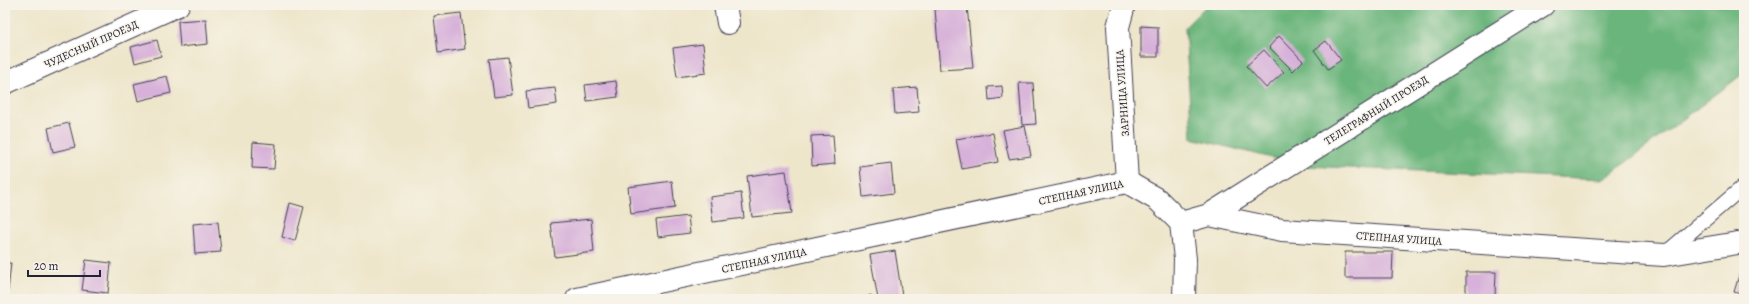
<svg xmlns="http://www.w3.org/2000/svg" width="1749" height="304" viewBox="0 0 1749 304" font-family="Alegreya,serif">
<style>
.forest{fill:#6bb57c;stroke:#466c5c}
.building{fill:#d7b1d9}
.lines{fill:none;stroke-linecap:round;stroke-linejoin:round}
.lane-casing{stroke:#413f51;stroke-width:16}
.street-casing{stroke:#413f51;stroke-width:24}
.lane{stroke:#fff;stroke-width:14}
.street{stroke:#fff;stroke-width:22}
.labels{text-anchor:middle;stroke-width:3;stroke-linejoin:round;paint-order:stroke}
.street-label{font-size:11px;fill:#22223b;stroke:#f7f3e8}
</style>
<rect width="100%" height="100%" fill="#f7f3e8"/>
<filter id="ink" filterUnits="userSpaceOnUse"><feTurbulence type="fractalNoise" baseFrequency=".025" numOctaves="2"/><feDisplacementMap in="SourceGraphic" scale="8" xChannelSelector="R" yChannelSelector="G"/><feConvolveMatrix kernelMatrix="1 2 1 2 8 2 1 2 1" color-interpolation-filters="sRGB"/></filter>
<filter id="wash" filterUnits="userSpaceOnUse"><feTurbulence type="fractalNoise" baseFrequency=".012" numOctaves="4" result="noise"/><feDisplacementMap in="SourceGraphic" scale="16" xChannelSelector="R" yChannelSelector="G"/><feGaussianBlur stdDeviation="0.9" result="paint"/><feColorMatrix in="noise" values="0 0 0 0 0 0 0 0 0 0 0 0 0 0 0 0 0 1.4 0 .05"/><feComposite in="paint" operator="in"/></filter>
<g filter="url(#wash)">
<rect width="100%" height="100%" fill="#eee6cb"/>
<path class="forest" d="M1207,5H1744V73L1604,179L1304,166L1192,138L1185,27Z"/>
<g id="blocks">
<g class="building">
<path d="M967,6L973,68L940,70L935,9Z"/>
<path d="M461,13L465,49L438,53L434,16Z"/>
<path d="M206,19L208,44L180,47L178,21Z"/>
<path d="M1141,26L1158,27V57H1141Z"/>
<path d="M1279,36L1303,61L1293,71L1269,47Z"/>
<path d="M157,40L161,56L135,63L131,47Z"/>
<path d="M1326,41L1341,60L1328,69L1314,50Z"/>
<path d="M703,44L706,73L677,77L673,48Z"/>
<path d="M1264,50L1284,72L1266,88L1246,66Z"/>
<path d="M508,57L513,95L494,97L489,59Z"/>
<path d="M167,76L171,93L138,101L134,84Z"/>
<path d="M616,81L618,97L587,101L585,85Z"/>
<path d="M1019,83H1033L1036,124L1022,125Z"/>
<path d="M1002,86L1003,98L989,100L988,87Z"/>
<path d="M917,87L919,112L895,114L893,89Z"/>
<path d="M555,88L557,104L528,108L526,91Z"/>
<path d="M69,123L75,147L53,152L48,128Z"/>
<path d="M1025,126L1031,156L1009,159L1003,130Z"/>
<path d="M993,133L998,162L962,169L956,139Z"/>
<path d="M833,135L835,164L812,166L811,136Z"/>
<path d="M253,142L276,144L274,169L252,168Z"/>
<path d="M891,163L894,193L863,197L860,167Z"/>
<path d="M786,171L792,213L752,217L747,176Z"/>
<path d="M672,181L675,208L631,214L628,187Z"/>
<path d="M741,193L744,218L713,222L710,197Z"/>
<path d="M290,203L304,207L295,241L282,237Z"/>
<path d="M688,216L690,233L658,237L656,220Z"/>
<path d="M591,219L594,252L555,257L551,223Z"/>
<path d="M218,222L221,252L195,254L193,224Z"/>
<path d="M895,251L902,296L878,299L870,255Z"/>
<path d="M1345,252H1393L1392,278H1345Z"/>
<path d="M86,260L111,263L108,293L82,290Z"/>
<path d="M5,263H11L8,291L5,290Z"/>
<path d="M1741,269L1744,270V295L1734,292Z"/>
<path d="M1466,272H1496L1495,296H1466Z"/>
<path d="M871,295L872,299H861Z"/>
</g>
</g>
</g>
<g filter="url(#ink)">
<use href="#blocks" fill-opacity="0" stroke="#413f51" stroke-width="1"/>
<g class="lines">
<defs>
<path id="lane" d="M1666,253L1744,186"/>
<g id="street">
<path d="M725,5L728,23"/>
<path d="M1124,5L1118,27L1127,182"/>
<path d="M5,83L178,5"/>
<path d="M1209,215L1543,5"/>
<path d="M1181,223L1185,259L1184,299"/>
<path d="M577,299L1127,182L1158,200L1181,223L1209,215L1282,230L1664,255L1744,242"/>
</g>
</defs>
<use href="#lane" class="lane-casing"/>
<use href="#street" class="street-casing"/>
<use href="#lane" class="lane"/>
<use href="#street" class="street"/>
</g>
</g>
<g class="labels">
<g class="street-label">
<text transform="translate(91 44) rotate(-24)" y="4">ЧУДЕСНЫЙ ПРОЕЗД</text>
<text transform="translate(1122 93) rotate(-94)" y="4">ЗАРНИЦА УЛИЦА</text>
<text transform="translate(1376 110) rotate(-32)" y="4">ТЕЛЕГРАФНЫЙ ПРОЕЗД</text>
<text transform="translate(1081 192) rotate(-12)" y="4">СТЕПНАЯ УЛИЦА</text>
<text transform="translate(1399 238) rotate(4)" y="4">СТЕПНАЯ УЛИЦА</text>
<text transform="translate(764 260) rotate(-12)" y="4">СТЕПНАЯ УЛИЦА</text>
</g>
</g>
<rect width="1749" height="304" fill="none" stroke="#f7f3e8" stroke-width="20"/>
<path d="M28 270v6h72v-6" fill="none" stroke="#22223b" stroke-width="2"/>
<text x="34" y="270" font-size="12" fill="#22223b" stroke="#f7f3e8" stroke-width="3" paint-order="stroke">20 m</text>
</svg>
